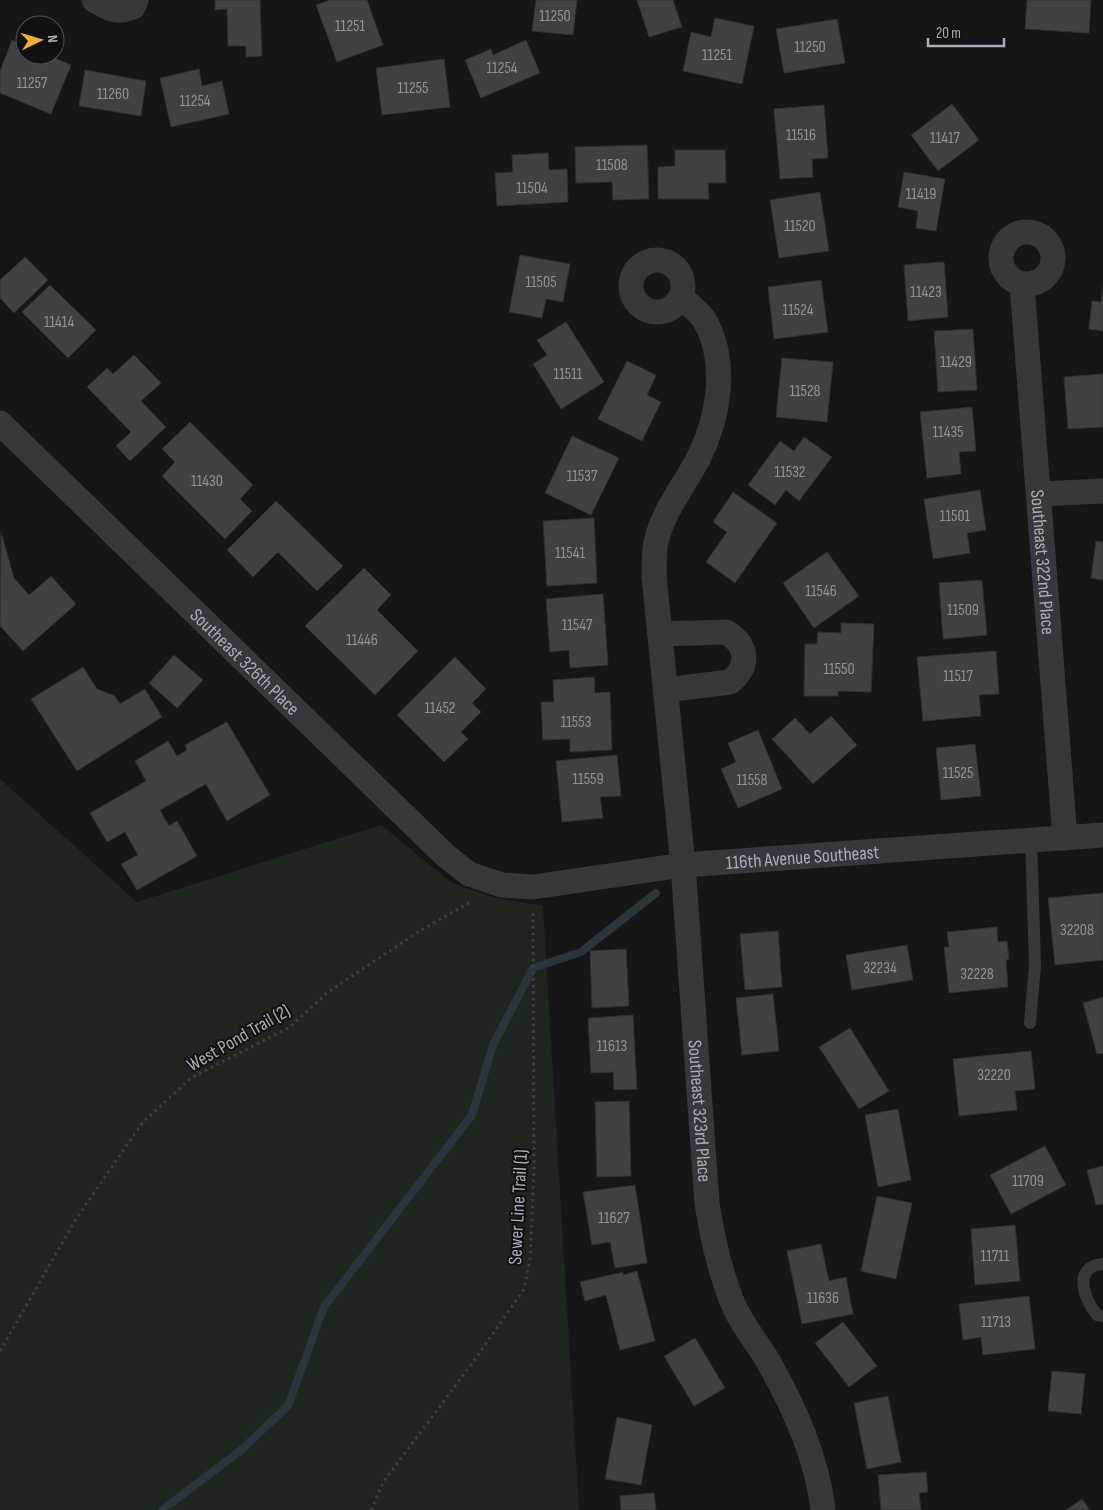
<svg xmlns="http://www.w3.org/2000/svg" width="1103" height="1510" viewBox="0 0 1103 1510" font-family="'Sofia Sans Condensed',sans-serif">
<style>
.green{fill:#1e261f}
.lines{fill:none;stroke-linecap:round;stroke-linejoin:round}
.stream{stroke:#2c353c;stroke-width:8}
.building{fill:#404145;stroke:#303034}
.path{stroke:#3d3f44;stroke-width:3;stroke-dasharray:2.5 4;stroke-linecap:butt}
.service{stroke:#37383d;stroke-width:12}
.minor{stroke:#37383d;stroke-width:25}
.labels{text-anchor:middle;stroke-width:4;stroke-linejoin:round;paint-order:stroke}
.number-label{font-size:16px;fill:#8e929b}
.street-label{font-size:19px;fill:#a8adb8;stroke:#111113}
</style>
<rect width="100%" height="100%" fill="#161618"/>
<path class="green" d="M0,779L137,902L381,825L452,883L492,897L543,906L579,1510H0Z"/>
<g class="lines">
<path class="stream" d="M162,1510L240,1451L288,1406L324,1307L472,1115L493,1045L533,968L581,952L656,893"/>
</g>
<g class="building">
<path d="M215,0H260L262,56L246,57V46H228L227,9L215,10Z"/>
<path d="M330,0H367L383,45L337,62L316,5Z"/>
<path d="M536,0H577L573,35L532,31Z"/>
<path d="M637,0H673L682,27L649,37Z"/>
<path d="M1027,0H1091L1089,33L1025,29Z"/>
<path d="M715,18L754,26L742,84L683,71L691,32L711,37Z"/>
<path d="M837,19L845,63L784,73L776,29Z"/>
<path d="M12,40L25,46V55H48L71,65L51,114L0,93V71Z"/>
<path d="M526,40L540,73L481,98L465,60L491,49L493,55Z"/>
<path d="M444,59L450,107L382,115L376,68Z"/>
<path d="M199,69L202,86L222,81L229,114L171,127L160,78Z"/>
<path d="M85,70L146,81L141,116L79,106Z"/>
<path d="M952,104L979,140L938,171L911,135Z"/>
<path d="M824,105L828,158L812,159L813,177L780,179L774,109Z"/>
<path d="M647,145L649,199L613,200L612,182L576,183L575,147Z"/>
<path d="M675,150H725L726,183H708L709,199H658V167L675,166Z"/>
<path d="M548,153L549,170L567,169L568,202L497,206L495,173L513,172L512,155Z"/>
<path d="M904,172L945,179L936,231L916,228L918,211L898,207Z"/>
<path d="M820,192L829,251L779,258L770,200Z"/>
<path d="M520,255L570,264L563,302L546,299L542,318L509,312Z"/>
<path d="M25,257L48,280L14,313L0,298V280Z"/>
<path d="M944,262L948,317L908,321L904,265Z"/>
<path d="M821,280L828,332L774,339L768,287Z"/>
<path d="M1103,284V331L1089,329L1092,301L1101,302Z"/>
<path d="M50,285L96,330L68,358L22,312Z"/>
<path d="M566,322L604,382L561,409L533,364L547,355L537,340Z"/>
<path d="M973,329L977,390L938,392L934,331Z"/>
<path d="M134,355L161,383L141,401L166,427L130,461L116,446L131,432L87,387L107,368L113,374Z"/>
<path d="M782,358L833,362L827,422L776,417Z"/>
<path d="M627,361L656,375L647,395L661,402L642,441L598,419Z"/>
<path d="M1103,374V427L1068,429L1064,377Z"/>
<path d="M972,407L976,451L959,452L961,474L927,478L920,412Z"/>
<path d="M190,422L253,485L240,499L252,511L225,539L162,476L175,462L162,449Z"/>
<path d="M572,436L619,458L591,515L545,493Z"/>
<path d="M804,437L832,457L799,501L786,490L775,505L748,485L780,441L794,451Z"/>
<path d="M980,490L986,530L967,533L970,553L933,559L924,499Z"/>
<path d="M733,492L777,523L735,583L706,562L727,532L713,522Z"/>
<path d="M276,501L343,566L317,591L278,552L253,577L227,550Z"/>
<path d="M594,518L597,583L547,586L543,521Z"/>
<path d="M1,532L14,578L29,595L51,576L76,604L23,651L0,626Z"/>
<path d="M1096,541L1103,542V580L1091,578Z"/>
<path d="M827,552L859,596L814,628L783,583Z"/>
<path d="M364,568L391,595L377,610L418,651L375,695L305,626Z"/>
<path d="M982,580L987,635L943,639L939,583Z"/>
<path d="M603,594L608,665L570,668L569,650L550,652L546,599Z"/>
<path d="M841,623L874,624L871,692L838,691V696H804L805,644H817L818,632L841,633Z"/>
<path d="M996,651L999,694L979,695L981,716L923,721L917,657Z"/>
<path d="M174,655L203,680L177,708L149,683Z"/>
<path d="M455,657L486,689L472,703L481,712L461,732L468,739L444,762L397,715Z"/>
<path d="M83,667L97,689L115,696L120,704L145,689L162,717L77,771L31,699Z"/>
<path d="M594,677L595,693L610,692L612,750L570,752V739L543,740L541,702H554L553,680Z"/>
<path d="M831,716L857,745L813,784L772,739L795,718L810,734Z"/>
<path d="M227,722L270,795L227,821L206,784L160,810L169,826L177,821L197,856L137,890L121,864L138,855L125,832L107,842L90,813L146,781L135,761L168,741L177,756L187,750L185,745Z"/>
<path d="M758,730L782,789L738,808L721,769L736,762L728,743Z"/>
<path d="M975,744L981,796L941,800L936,748Z"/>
<path d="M617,755L621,796L600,797L603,818L562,822L556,761Z"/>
<path d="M1103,893V960L1055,965L1048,898Z"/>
<path d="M997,927L998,942L1007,941L1009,959L1006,960L1008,987L949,993L944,947H949L947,932Z"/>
<path d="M778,931L782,987L745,990L740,934Z"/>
<path d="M907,945L913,980L852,990L846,955Z"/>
<path d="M626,949L629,1006L592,1008L590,951Z"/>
<path d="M773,994L779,1051L742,1055L736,998Z"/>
<path d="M1103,997V1053L1097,1054L1083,1003Z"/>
<path d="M633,1015L637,1089L614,1090L613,1072L591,1073L588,1018Z"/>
<path d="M850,1028L889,1091L859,1109L819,1047Z"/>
<path d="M1031,1051L1035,1089L1015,1091L1017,1110L959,1116L953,1059Z"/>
<path d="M629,1101L631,1176L597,1177L595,1102Z"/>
<path d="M898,1109L911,1180L878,1187L865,1115Z"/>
<path d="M1045,1146L1066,1185L1011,1214L990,1175Z"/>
<path d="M1103,1166V1204L1096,1205L1087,1170Z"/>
<path d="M635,1185L647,1263L615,1268L610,1242L592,1245L583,1192Z"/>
<path d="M877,1196L912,1203L896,1279L861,1271Z"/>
<path d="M1015,1225L1020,1281L975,1285L971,1229Z"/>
<path d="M821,1244L829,1281L846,1277L853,1314L802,1324L787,1251Z"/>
<path d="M637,1271L655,1341L620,1350L606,1295L585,1301L580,1282L623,1272V1275Z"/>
<path d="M1029,1296L1035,1349L983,1355L981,1337L963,1340L959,1304Z"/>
<path d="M843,1322L877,1366L849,1387L815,1343Z"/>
<path d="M695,1338L725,1388L694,1406L664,1356Z"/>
<path d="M1052,1371L1085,1374L1081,1414L1048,1411Z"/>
<path d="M888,1396L901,1462L867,1469L854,1403Z"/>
<path d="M617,1417L652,1425L641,1485L605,1479Z"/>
<path d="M926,1472L928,1492L919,1493L921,1510H881L878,1475Z"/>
<path d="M654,1493L656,1510H621L620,1496Z"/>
<path d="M1082,1499L1090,1510H1066Z"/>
</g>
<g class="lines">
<g class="path">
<path d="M0,1351L76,1219L143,1122L191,1078L290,1027L328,992L418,932L472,901"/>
<path d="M371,1510L384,1481L476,1358L524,1289L530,1260L534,1168L533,912"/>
</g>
<g class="service">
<path d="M1030,1023L1035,965L1031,840"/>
<path d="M1103,1264C1072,1266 1084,1300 1097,1315L1103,1316"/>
</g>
<g class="minor">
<path d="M94,0C110,9 116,14 133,7L136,0"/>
<circle cx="1027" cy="258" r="26"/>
<circle cx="657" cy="286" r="26"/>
<path id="s1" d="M1022,285L1065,838"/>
<path id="s2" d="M681,297C688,304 700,312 705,321C728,362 719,417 699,457C685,485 665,508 657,538C653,550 655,564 654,576L683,865L707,1203C712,1236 719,1268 731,1299C739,1321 756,1341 768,1361C794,1407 817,1457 823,1510"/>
<path id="s3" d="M0,423L446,856L469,874L502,885L533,887L683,865L1103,835"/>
<path d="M1039,494L1103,491"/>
<path d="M660,634L726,632C748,645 750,666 730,682L666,690"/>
</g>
</g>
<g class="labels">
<g class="number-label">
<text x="555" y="21">11250</text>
<text x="350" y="31">11251</text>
<text x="810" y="52">11250</text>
<text x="717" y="60">11251</text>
<text x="502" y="73">11254</text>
<text x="32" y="88">11257</text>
<text x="413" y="93">11255</text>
<text x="113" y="99">11260</text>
<text x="195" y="106">11254</text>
<text x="801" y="140">11516</text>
<text x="945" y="143">11417</text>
<text x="612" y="170">11508</text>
<text x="532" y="193">11504</text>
<text x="921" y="199">11419</text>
<text x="800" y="231">11520</text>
<text x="541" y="287">11505</text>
<text x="926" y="297">11423</text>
<text x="798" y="315">11524</text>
<text x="59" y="327">11414</text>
<text x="956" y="367">11429</text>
<text x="568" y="379">11511</text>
<text x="805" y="396">11528</text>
<text x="948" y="437">11435</text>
<text x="790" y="477">11532</text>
<text x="582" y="481">11537</text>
<text x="207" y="486">11430</text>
<text x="955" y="521">11501</text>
<text x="570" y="558">11541</text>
<text x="821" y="596">11546</text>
<text x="963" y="615">11509</text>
<text x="577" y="630">11547</text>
<text x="362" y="645">11446</text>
<text x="839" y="674">11550</text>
<text x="958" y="681">11517</text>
<text x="440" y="713">11452</text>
<text x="576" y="727">11553</text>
<text x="958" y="778">11525</text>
<text x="588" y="784">11559</text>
<text x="752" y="785">11558</text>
<text x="1077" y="935">32208</text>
<text x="880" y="973">32234</text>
<text x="977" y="979">32228</text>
<text x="612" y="1051">11613</text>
<text x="994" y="1080">32220</text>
<text x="1028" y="1186">11709</text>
<text x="614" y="1223">11627</text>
<text x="995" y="1261">11711</text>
<text x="823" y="1303">11636</text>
<text x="996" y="1327">11713</text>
</g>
<g class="street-label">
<text dy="7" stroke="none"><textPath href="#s1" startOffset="278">Southeast 322nd Place</textPath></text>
<text dy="7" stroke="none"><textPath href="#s3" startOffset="342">Southeast 326th Place</textPath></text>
<text dy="7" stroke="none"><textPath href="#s3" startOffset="988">116th Avenue Southeast</textPath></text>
<text transform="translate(238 1037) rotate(-30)" y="7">West Pond Trail (2)</text>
<text dy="7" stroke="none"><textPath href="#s2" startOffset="842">Southeast 323rd Place</textPath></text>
<text transform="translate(517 1207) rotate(-87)" y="7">Sewer Line Trail (1)</text>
</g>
</g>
<g transform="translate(40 40) rotate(85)"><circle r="24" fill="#111113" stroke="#4d4f55"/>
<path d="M0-4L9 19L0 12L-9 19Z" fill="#f2b134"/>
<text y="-8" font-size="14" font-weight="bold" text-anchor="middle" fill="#a8adb8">N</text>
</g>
<path d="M928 38v8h76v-8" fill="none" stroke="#a8adb8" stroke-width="2.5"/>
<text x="936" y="38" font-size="15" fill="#a8adb8" stroke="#111113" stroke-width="4" paint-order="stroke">20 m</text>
</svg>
